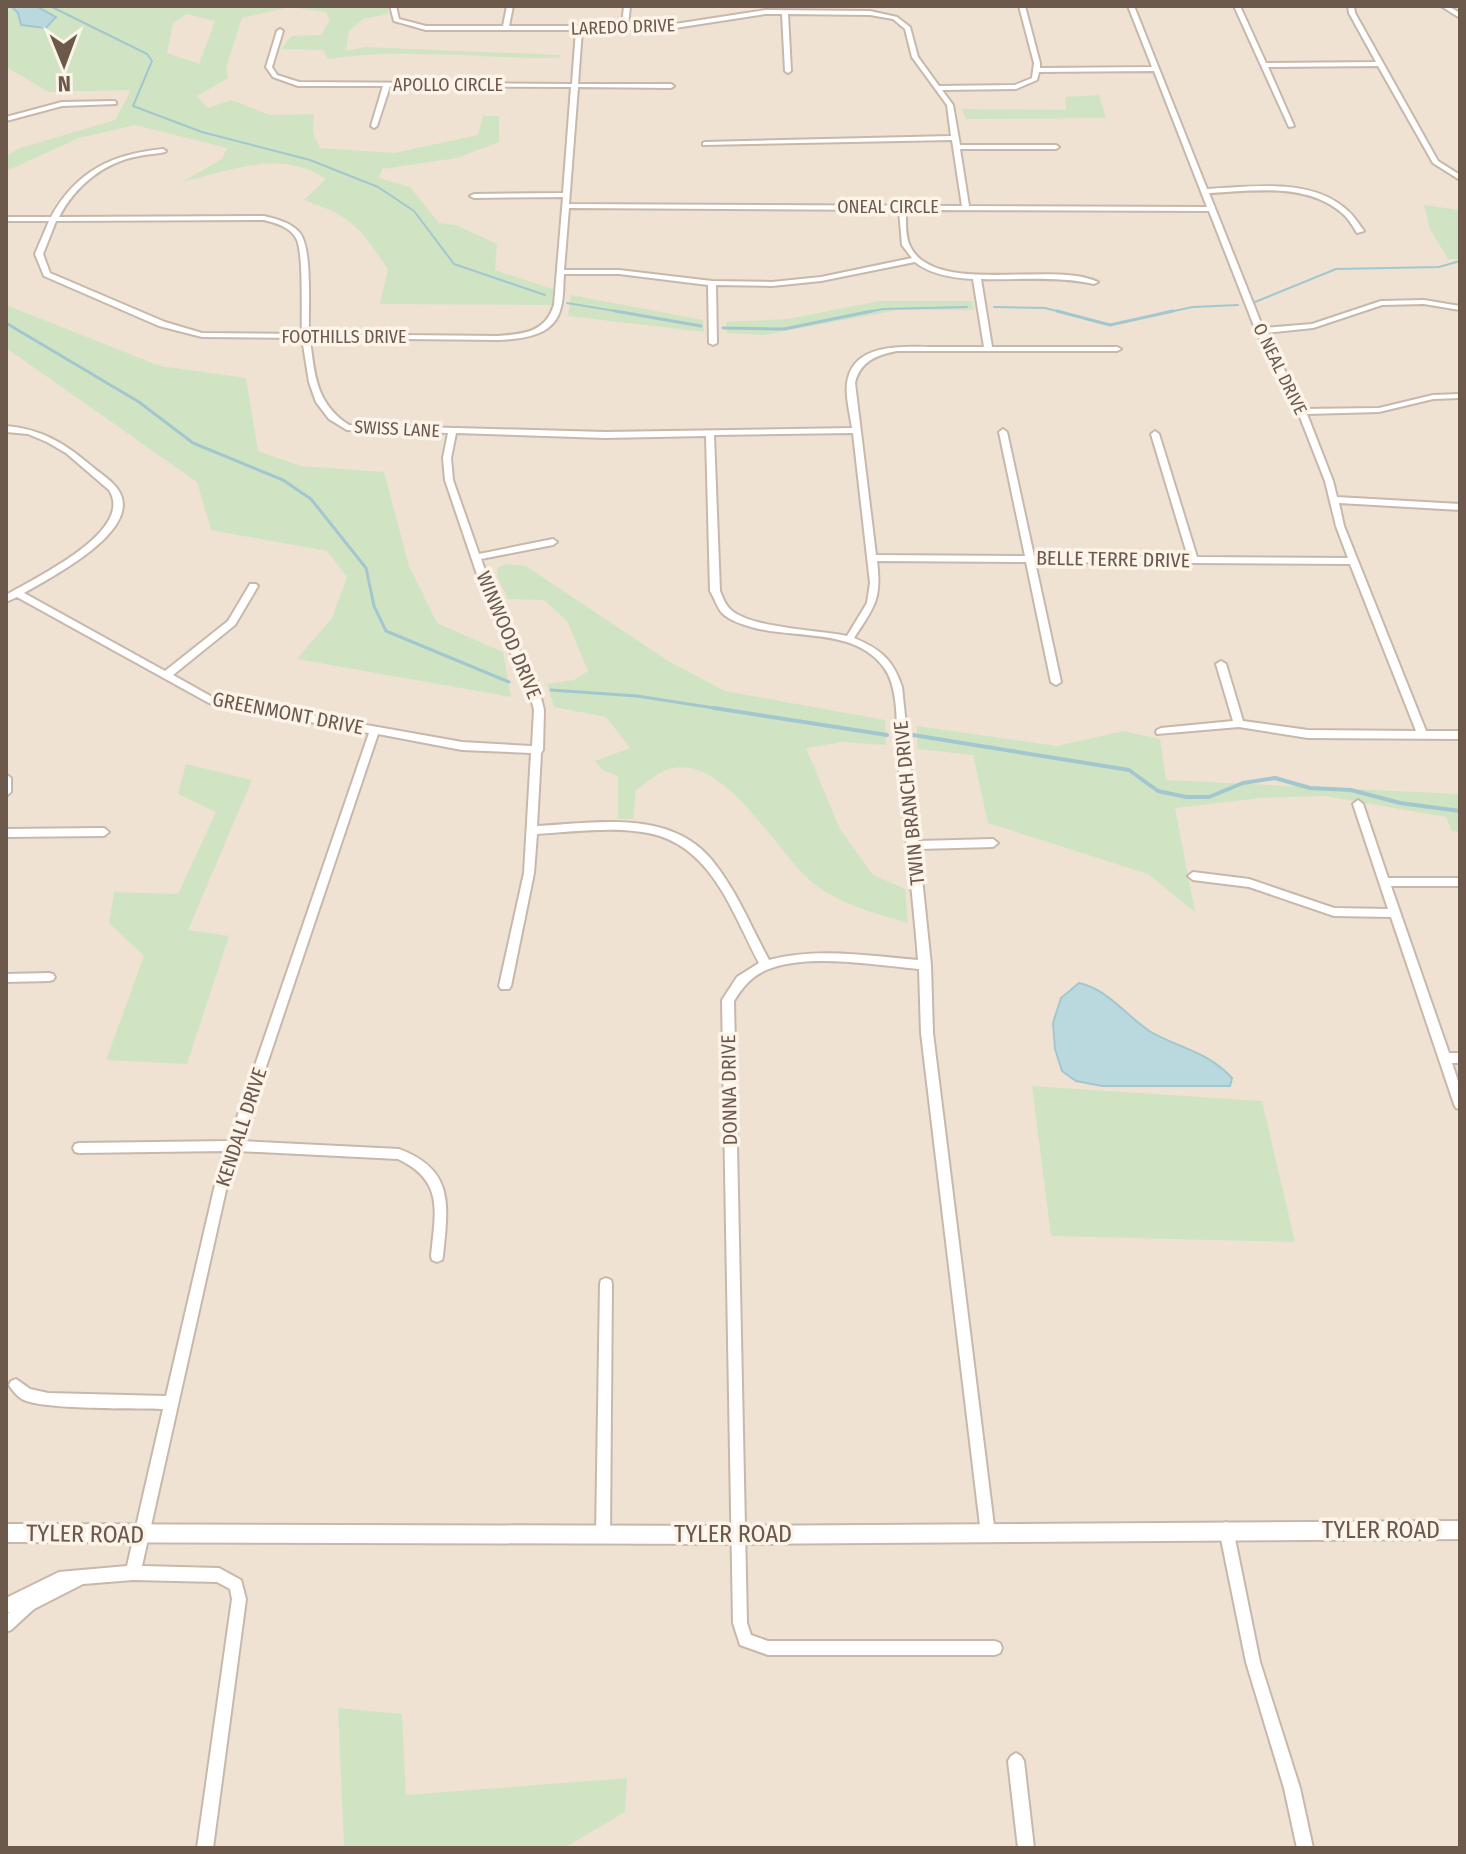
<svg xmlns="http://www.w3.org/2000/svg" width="1466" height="1854" viewBox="0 0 1466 1854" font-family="'Fira Sans Condensed',sans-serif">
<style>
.residential{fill:#efe2d2}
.green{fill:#d0e4c3;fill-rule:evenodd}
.water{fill:#bad9df;stroke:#a2c7cf;stroke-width:2}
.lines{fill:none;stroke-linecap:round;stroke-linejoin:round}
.stream-far2{stroke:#a2c7cf;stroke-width:2}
.stream-far1{stroke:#a2c7cf;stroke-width:3}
.stream{stroke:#a2c7cf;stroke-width:4}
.minor-casing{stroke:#c7b8ab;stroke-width:4}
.tertiary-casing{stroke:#c7b8ab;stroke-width:4}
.minor{fill:#fff;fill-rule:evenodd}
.tertiary{fill:#fff;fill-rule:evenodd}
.labels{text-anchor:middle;stroke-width:7;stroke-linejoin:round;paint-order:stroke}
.far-street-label{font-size:18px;fill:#6d584c;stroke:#fcf4e8}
.street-label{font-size:20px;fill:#6d584c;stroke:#fcf4e8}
.near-street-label{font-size:24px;fill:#6d584c;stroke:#fcf4e8}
</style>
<rect width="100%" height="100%" fill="#f8f0e3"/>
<rect class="residential" x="6" y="6" width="1454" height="1842"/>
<g class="green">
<path d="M6,6H388V14L363,19L349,31L346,51L365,47L560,55L559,58C483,59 404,47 328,59L323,50L281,49L291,36L321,35L330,20L326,12L289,7L242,18L226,68L228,78L197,96L208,108L231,100L270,115L314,114L313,133L320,148L394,153L478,135L483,116H499V142L457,158L382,169L379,178L410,187L439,223L456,225L497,244L495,270L553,289L554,305L380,304L388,269C358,226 353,217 304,200L326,179C281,149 231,170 182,182L222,159L227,148L135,125L79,138L6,171V156L20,148L115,120L131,90L49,92L6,67ZM187,14L215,21L199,64L167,53L173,23Z"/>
<path d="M1099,95L1106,118L966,119L962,109L1066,110L1065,97Z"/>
<path d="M1424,205L1460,210V259H1448L1430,229Z"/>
<path d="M571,295L703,320L704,332L568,316Z"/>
<path d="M879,301H973L974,310H898L763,335L727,333L726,322L788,319Z"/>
<path d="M6,305L160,366L246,378L258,451L301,466L384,472L409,566L437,623L503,652L511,697L297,659L332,618L347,577L327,551L211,530L197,482L6,348Z"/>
<path d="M506,564L526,566L670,662L725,691L885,720L886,745L842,742L806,748L840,829L873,875L905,889L908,923C875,913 841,905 813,883C776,853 723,749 666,770C656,774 645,784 636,790L633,819H618V776L603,770L595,761L630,748L606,717L554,707L547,684L574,680L588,671L567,621L544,600L508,599L497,576L498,567Z"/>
<path d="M917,726L1057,746L1123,731L1160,739L1166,780L1460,794V832L1452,831L1446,817L1325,796L1261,798L1175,808L1195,912L1148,874L988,823L973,755L917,749Z"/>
<path d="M186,764L252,780L188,930L229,936L187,1064L106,1060L144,956L109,923L114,892L178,894L216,812L178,794Z"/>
<path d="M1032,1086L1262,1101L1295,1242L1051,1236Z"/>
<path d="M338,1708L402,1714L406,1795L627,1778L625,1812L564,1848H344Z"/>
</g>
<g class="water">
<path d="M11,6H36L56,17L46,28L21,25L18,13Z"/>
<path d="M1079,983C1108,989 1127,1017 1151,1032C1181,1049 1207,1051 1232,1078L1230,1086H1102L1076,1081L1062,1071L1055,1049L1053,1023L1061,998Z"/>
</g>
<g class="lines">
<g class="stream-far2">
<path d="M50,6L147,54L152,61L133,106L202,132L310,160L378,187L414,211L454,264L545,295"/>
<path d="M1255,302L1336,269L1439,267L1460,261"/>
<path d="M567,303L627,313"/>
<path d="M994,307L1045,308L1065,313"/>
<path d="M862,313L883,309L967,307"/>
<path d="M1164,313L1193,307L1238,305"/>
</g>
<g class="stream-far1">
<path d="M615,311L701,326"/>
<path d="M1057,311L1110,325L1173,311"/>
<path d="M6,323L139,402L193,443L283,480L311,499L366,568L374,606L386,631L509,682"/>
<path d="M723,328L784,329L872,311"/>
<path d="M551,690L637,696L727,710"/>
</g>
<g class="stream">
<path d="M714,708L887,735"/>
<path d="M913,735L1129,770L1158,791L1186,797H1209L1243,783L1275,778L1310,788L1351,790L1400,803L1460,811"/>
</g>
<defs>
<g id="minor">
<path d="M390,6H396L399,19L426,26H503L507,6H513L509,26H622L624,6H630L628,26H662L765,10L870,11L897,17L910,27L918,57L939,86L1015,85L1032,78L1034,63L1019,6H1025L1040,63V68L1152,67L1128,6H1134L1207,189C1252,187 1312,177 1348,211C1354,216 1359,224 1364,231L1357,233C1353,226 1348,218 1342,213C1306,182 1252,191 1209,193L1263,328L1312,324L1381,301L1424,300L1460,306V310L1424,304L1382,305L1313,328L1265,333L1305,409L1379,408L1433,395L1460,394V398L1433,399L1379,412L1307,414L1333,481L1337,497L1460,504V510L1339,503L1344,526L1426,731H1460V739L1308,738L1239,727L1157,734L1156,732L1157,730L1161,728L1233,721L1216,664L1221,661L1226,664L1243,721L1308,730L1416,731L1350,564L1035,562L1061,682L1056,685L1051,682L1026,562L877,561C882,600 874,607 854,638C880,649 893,659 902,687L918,841L993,839L998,843L993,847L919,849L931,965L933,1033L995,1534L993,1539L988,1541L983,1539L981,1534L921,1033L919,969C875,965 804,952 764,971C750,978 742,988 734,1001L747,1623L751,1635L768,1641H995L1000,1643L1002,1648L1000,1653L995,1655H768L740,1645L733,1623L722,1000L737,977L759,963C731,910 710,841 642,832C607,827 571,832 537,834L534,873L511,986L509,989H501L499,986L524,873L531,753L462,750L378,734L241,1141L399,1149C455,1170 448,1205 443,1256L442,1260L437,1262L432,1260L431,1256C435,1213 445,1181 398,1159L237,1151L230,1172L142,1566L219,1568L241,1580L246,1599L213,1848H197L232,1599L230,1589L217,1582L133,1580L83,1584L34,1609L11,1630L6,1632V1615L10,1612L6,1613V1598L59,1572L127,1566L163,1409C137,1408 40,1410 22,1399C17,1396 12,1390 9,1385L11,1381L16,1379L30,1389L48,1393L166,1396L218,1172L225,1151L79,1153L75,1152L73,1148L75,1144L79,1143L229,1141L369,733L209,703L17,597L6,602V595C33,579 136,531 109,490L66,453L47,442L28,434L6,432V426C40,429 63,442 89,464C99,473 114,481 120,493C140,532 50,578 24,593L165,671L228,621L250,584H256L258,586L235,625L173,675L214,698L462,742L532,746L534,710L526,678L506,645L484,595L445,480L443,458L448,433L347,430L329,419L316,402L309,382L302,338L202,337L159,326L44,276L35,254L49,221H6V217H51C77,170 113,154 163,149L166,151L165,152C157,154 148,154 139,156C104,162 75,186 59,217L264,216C276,219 290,222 299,232C313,247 308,311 309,334L498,336C523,334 545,333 554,305L563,197L474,198L470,196L474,194L563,193L571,87L390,86L377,126L374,128L371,126L383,86H298L273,77L266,67L277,31L280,29L283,31L272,67L277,75L299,82L572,84L576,30H426L394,21ZM765,14H782L785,71L788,73L791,71L788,14L870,15L893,19L905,29L912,57L947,105L951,136L705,142L703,143V145L952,140L962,206L569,204L578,87L671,88L674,86L671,84H578L582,30H662ZM1154,71L1207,207L969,206L960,149H1056L1059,147L1056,145H960L953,105L942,90L1016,89L1037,80L1039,72ZM569,208L899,210L902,245L912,258L821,277L772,282L712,281L619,270H564ZM906,210L1209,211L1256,331L1298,412L1325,481L1336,526L1348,558L1197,557L1159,434L1155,431L1151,434L1188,557L1034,556L1007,432L1003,429L999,432L1025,556L876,555L855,383C860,361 877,355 897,351H1117L1121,349L1117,347H992L981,279C1019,280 1057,276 1094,284L1098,282C1054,260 934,297 910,246C905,236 906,221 906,210ZM264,220C276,223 290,227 296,238C304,251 301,315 302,334L202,333L165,322L50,273L43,254L56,221ZM915,262C931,275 954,278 973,279L984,347C967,347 951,347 934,347C906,347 857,342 848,378C844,393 850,413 852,428L605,432L349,425C316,404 314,374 310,338L498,340C523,339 555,336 561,307C564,296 563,285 564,274H619L708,285L709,343L713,345L717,343L716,285L772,286L821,281ZM456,433L605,438L706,436L710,591C714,597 717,607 722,613C730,621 744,625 755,628C797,639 857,628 885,669C900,691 896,733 898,759C904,826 913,893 918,960C869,956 818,947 769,960C751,927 736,889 711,859C669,809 595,823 537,826L541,753L543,750L544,710L536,678L516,645L494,595L481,559L553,545L557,542L553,539L479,554L453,480L451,458ZM853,433L870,583L867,603L847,636C819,630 746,628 729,608C725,604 722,596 720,591L714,435Z"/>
<path d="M1234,6H1240L1266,63L1376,62L1349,13L1348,6H1354L1355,13L1438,161L1460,175V180L1433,163L1378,66L1268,67L1294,126L1289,127Z"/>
<path d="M1441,6H1448L1460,13V18Z"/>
<path d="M114,101L116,102V104L62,106L6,121V117L62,102Z"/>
<path d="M6,774L11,778V792L6,796Z"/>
<path d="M1358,800L1363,804L1388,878H1460V886H1391L1449,1053H1460V1063H1452L1460,1087V1109L1456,1108L1454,1104L1391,917L1334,916L1249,887L1193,880L1188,876L1193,872L1249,879L1334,908L1388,909L1353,804Z"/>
<path d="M104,828L109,832L104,836L6,837V829Z"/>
<path d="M49,973L53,974L55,977L53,980L49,981L6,982V974Z"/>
<path d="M606,1278L611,1280L612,1284L610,1534L608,1539L603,1541L598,1539L596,1534L600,1284L601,1280Z"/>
<path d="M1226,1522L1231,1524L1233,1529L1260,1662L1300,1788L1313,1848H1297L1284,1788L1246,1662L1219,1529L1221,1524Z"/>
<path d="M1016,1753L1021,1756L1024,1761L1034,1848H1018L1008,1761L1011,1756Z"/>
</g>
<path id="tertiary" d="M1460,1521V1539L739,1544L6,1542V1524L739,1526Z"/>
</defs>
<use href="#minor" class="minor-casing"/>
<use href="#tertiary" class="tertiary-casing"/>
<use href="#minor" class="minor"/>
<use href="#tertiary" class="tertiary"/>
</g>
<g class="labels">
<g class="far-street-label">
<text transform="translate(623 27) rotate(-2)" y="6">LAREDO DRIVE</text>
<text x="448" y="91">APOLLO CIRCLE</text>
<text x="888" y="213">ONEAL CIRCLE</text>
<text x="344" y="343">FOOTHILLS DRIVE</text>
<text transform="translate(1280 369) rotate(64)" y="6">O NEAL DRIVE</text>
<text transform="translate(397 429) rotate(3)" y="6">SWISS LANE</text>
</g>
<g class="street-label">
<text transform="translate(1113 559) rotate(1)" y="7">BELLE TERRE DRIVE</text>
<text transform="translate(509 635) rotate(67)" y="7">WINWOOD DRIVE</text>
<text transform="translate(288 713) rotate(11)" y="7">GREENMONT DRIVE</text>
<text transform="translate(909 803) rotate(-96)" y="7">TWIN BRANCH DRIVE</text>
<text transform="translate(729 1090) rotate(-91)" y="7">DONNA DRIVE</text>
<text transform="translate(241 1127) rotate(-72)" y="7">KENDALL DRIVE</text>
</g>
<g class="near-street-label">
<text x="1381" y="1538">TYLER ROAD</text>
<text transform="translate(85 1534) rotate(1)" y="8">TYLER ROAD</text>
<text x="733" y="1542">TYLER ROAD</text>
</g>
</g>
<rect width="1466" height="1854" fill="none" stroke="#6d584c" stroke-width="16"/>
<g transform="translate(64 64) rotate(179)" stroke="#fcf4e8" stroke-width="6" paint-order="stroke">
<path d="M0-6L14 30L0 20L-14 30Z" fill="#6d584c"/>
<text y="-12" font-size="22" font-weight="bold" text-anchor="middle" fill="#6d584c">N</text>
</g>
</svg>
